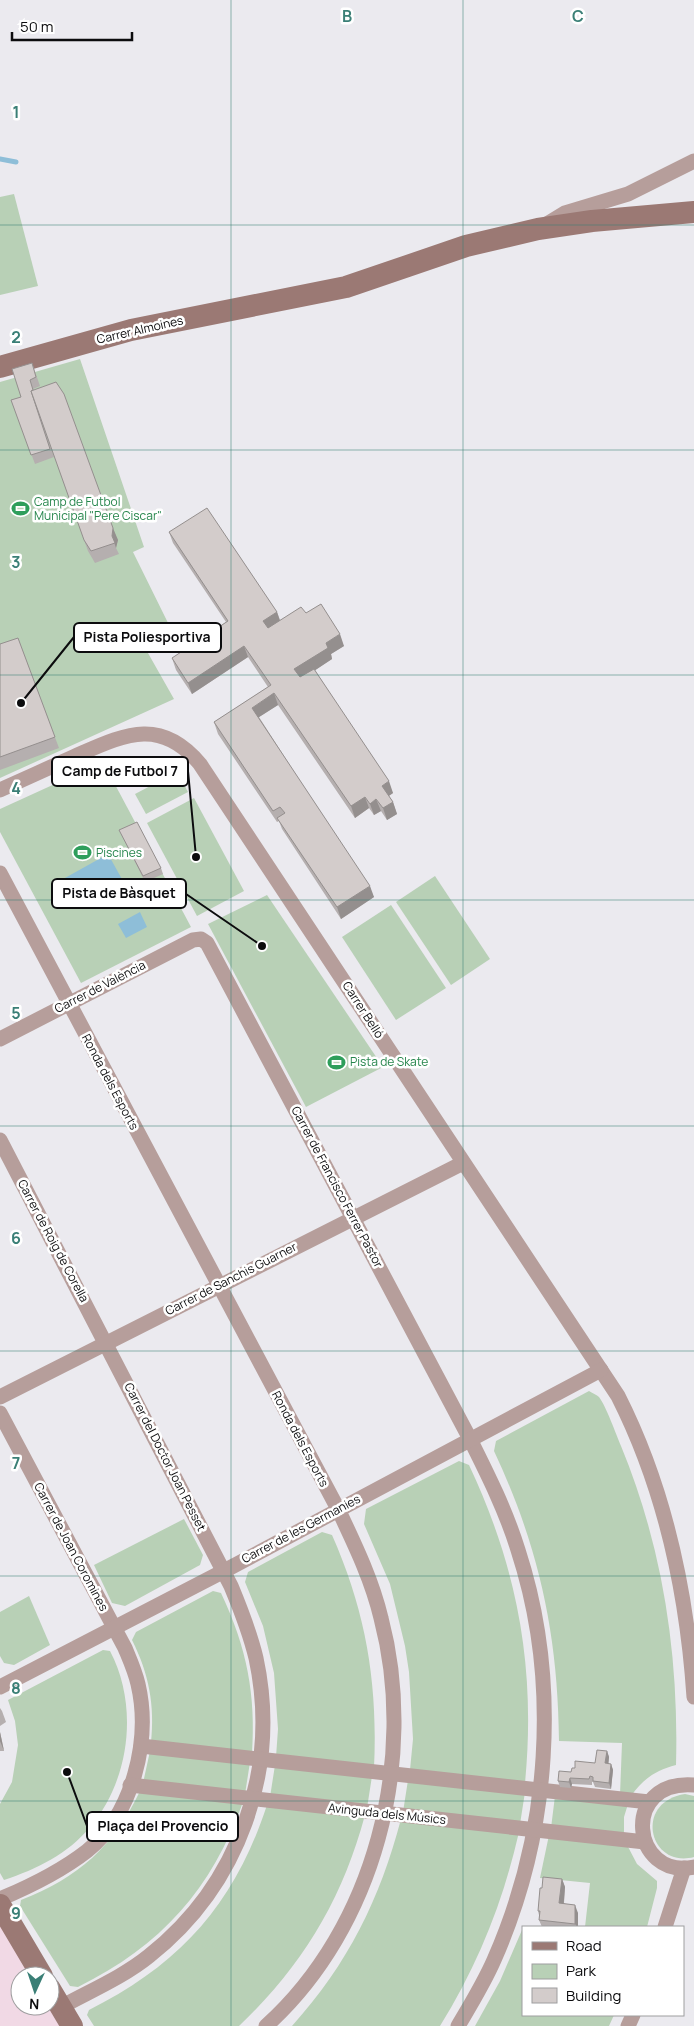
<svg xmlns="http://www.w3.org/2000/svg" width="694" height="2026" viewBox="0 0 694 2026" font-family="Manrope,sans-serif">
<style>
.commercial{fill:#f1d9e5}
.green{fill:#b8d0b6}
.water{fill:#8ebed8}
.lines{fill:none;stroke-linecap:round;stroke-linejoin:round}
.stream{stroke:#8ebed8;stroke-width:5}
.street{stroke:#b69e9b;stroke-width:15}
.secondary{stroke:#9b7974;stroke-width:22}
.wall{fill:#b5afaf}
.shaded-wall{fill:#948f8e}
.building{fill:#d3cccb;stroke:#948f8e}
.grid{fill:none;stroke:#3a7f76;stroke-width:1;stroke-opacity:0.55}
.labels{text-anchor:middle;stroke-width:5;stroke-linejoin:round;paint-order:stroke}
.street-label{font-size:12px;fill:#0c0c0e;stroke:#fff}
.leisure-label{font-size:12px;fill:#27864d;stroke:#fff;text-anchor:start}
.grid-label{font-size:16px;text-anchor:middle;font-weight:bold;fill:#3a7f76;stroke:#fff;stroke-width:5;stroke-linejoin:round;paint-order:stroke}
.leader{fill:none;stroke:#0c0c0e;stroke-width:2}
.callout-dot{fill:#0c0c0e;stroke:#fff;stroke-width:2}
.callout{fill:#fff;stroke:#0c0c0e;stroke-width:2}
.callout-label{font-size:14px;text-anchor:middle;font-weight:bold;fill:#0c0c0e}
</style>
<rect width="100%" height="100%" fill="#ebeaef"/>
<path class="commercial" d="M0,1911L46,1976H20V2006H50L81,2026H0Z"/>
<g class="green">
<path d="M14,194L38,286L0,295V197Z"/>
<path d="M80,359L144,547L133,552L171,629L144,646L174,699L0,778V382Z"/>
<path d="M103,762L191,927L81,983L0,832V809Z"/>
<path d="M177,772L188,792L146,814L135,794Z"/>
<path d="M194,798L244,891L197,916L147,823Z"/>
<path d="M435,876L490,959L451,985L396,902Z"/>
<path d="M267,895L383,1067L306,1107L208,924Z"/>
<path d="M391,905L446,988L396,1020L342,937Z"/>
<path d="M589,1391C592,1393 597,1395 599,1397C606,1406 616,1434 621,1446C663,1548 679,1655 676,1765C656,1770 643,1779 631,1796L620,1795L622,1743L559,1741C558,1634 539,1547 494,1451L496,1441Z"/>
<path d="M459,1461L469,1465C518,1569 536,1669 525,1783L410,1770L413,1739L409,1672L405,1646L390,1584L364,1524L366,1509Z"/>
<path d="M184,1519L203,1555L200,1565L125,1606L112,1603L94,1565Z"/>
<path d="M322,1532L332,1535C366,1612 378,1683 374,1768L276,1757L278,1729L274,1673L263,1626L245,1582L248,1572Z"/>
<path d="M213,1591L221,1593C247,1648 256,1695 252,1754L151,1743C155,1705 149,1674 132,1640L136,1632Z"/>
<path d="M29,1596L50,1645L14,1665L4,1663L0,1656V1612Z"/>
<path d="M103,1650L110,1651C139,1706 130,1780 90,1827C68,1854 37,1869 4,1880L0,1873V1804L12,1782L18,1745L15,1721L8,1700Z"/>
<path d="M150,1751L250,1762L245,1794L143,1783Z"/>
<path d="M275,1765L372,1776L367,1808L270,1797Z"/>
<path d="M408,1780L525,1792L520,1824L403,1812Z"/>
<path d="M140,1791L243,1802C212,1889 161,1946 78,1987L70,1986L20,1906L21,1900C78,1878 114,1846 140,1791Z"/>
<path d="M685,1794L694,1796V1857C649,1869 633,1802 685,1794Z"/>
<path d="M555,1796L628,1804L624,1817V1836L551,1828Z"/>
<path d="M267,1805L365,1815C342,1900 303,1965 239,2026H94L87,2015L89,2010C181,1964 235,1903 267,1805Z"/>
<path d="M401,1819L519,1832C503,1902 478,1965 440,2026H292C348,1964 380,1899 401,1819Z"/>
<path d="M549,1835L626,1843L637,1864L657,1881V1888L647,1927H585L590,1883L540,1878Z"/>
<path d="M522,1930L523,2015H614L609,2026H475L500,1981Z"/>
</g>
<g class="water">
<path d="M108,854L123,881L70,909L56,883Z"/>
<path d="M140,912L147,927L126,938L118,924Z"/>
</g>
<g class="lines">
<path class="stream" d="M0,159L16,162"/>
<g class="street">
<path d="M547,224L565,213L628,194L694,161"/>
<path d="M0,790C24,779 49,768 73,757C122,736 159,715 200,764L618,1396C665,1489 687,1593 694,1697"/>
<path d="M0,873L338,1509C355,1545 372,1580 381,1618C418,1759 375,1928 266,2026"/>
<path d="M0,1039L193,940L201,939L207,943L470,1439C488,1475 506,1511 518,1550C561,1682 550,1833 494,1960C484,1983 471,2004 458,2026"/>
<path d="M0,1140L231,1586C241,1610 250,1633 256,1658C280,1770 239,1885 149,1956C123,1977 90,1991 61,2007"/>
<path d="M0,1397L463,1163"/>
<path d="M0,1413L125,1648C130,1660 135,1671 138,1684C151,1740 133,1814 87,1851C60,1872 31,1886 0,1899"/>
<path d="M0,1687L224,1571L601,1370"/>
<path d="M141,1746L649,1802"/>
<path d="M130,1785L645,1842"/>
<path d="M694,1785C620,1779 631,1880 694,1867"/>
<path d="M665,1927L684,1868"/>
<path d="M628,2026L633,2015"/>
</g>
<g class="secondary">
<path d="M0,367L131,330L346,287L466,246L538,229L592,221L694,212"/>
<path d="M0,1905L42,1976"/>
<path d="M50,1989L72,2026"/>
</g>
</g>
<g class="wall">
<path d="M32,363L40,386L33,389L34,390L118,540L116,548L119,554L95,563L88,551L37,408L54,457L35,464L11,400L21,397Z"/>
<path d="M169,532L277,612L280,620L306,613L344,646L331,654L332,659L315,670L393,793L389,796L393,802L397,814L387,820L381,811L374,815L369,808L355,818L278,705L259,717L374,897L341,919L282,829L279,821L277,822L218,734L214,722L268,687L248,657L192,694L176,670L172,658L226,622L173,543Z"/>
<path d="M18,638L59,748L0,770V644Z"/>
<path d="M119,830L161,868L163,874L145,882Z"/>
<path d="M0,1708L2,1711L6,1722L0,1726Z"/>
<path d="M0,1732L4,1751H0Z"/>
<path d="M607,1751L609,1757L608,1764H611L613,1770L611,1789L595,1787L593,1782H592V1785L572,1784L571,1788L560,1787L558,1781L571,1772L575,1768L595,1763Z"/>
<path d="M562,1879L565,1887L564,1903L578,1913V1927H542L539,1920V1915L538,1911L542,1888Z"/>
</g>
<g class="shaded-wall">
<path d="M113,528L118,540L116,548L112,536Z"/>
<path d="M277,612L281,624L267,633L263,621Z"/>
<path d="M340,634L344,646L331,654L332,659L299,681L294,669L326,643Z"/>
<path d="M244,646L248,657L192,694L188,683Z"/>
<path d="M274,693L278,705L256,719L252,708Z"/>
<path d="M389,781L393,793L387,797L382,786Z"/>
<path d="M365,797L369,808L355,818L351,806Z"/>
<path d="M376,799L381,811L374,815L370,804Z"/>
<path d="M393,802L397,814L387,820L383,808Z"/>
<path d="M370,886L374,897L341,919L337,907Z"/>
<path d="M0,1732L4,1751L0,1741Z"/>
<path d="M607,1751L609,1757L608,1769L605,1763Z"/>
<path d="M611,1764L613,1770L611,1789L609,1783Z"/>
<path d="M570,1778L572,1784L571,1788L569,1782Z"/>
<path d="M562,1879L565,1887L563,1912L559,1903Z"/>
<path d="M575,1905L578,1913V1927H577L575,1924Z"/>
</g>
<g class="building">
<path d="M32,363L36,377L30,380L33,390L31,391L50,449L31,455L11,400L21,397L12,369Z"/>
<path d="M56,382L64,394L113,528L112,536L115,543L91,551L84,540L31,391Z"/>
<path d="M207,508L277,612L263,621L268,628L301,607L306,613L321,604L340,634L326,643L328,648L294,669L300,677L314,669L389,781L382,786L393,802L383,808L376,799L370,804L365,797L351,806L274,693L252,708L370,886L337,907L277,818L285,813L280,807L273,811L214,722L271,685L244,646L188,683L172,658L228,621L169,532Z"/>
<path d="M18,638L55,737L0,757V644Z"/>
<path d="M137,822L161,868L143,876L119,830Z"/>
<path d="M597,1750L607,1751L605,1763L611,1764L609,1783L593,1781V1777L590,1776L589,1779L570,1778L569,1782L558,1781L559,1771L571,1772L572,1768H575V1761L595,1763Z"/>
<path d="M543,1877L562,1879L559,1903L575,1905V1924L539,1920L540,1911H538L540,1888H542Z"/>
</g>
<path class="grid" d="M231,0V2026M463,0V2026M0,225H694M0,450H694M0,675H694M0,900H694M0,1126H694M0,1351H694M0,1576H694M0,1801H694"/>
<defs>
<symbol id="stadium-bare" viewBox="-9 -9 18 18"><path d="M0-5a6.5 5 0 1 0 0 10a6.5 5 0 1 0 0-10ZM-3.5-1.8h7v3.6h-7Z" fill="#2e9e5b" stroke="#fff" stroke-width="2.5" paint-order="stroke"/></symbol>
</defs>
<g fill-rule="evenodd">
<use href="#stadium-bare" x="8" y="496" width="25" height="25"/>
<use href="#stadium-bare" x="70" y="840" width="25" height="25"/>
<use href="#stadium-bare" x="324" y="1050" width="25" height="25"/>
</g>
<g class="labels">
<g class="street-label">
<text transform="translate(140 330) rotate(-13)" y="4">Carrer Almoines</text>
<text transform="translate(100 987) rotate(-27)" y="4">Carrer de València</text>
<text transform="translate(363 1010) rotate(57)" y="4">Carrer Belló</text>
<text transform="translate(110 1082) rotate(62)" y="4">Ronda dels Esports</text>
<text transform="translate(337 1187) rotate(62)" y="4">Carrer de Francisco Ferrer Pastor</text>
<text transform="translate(53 1241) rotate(62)" y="4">Carrer de Roig de Corella</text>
<text transform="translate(231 1279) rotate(-27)" y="4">Carrer de Sanchis Guarner</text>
<text transform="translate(300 1439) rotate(62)" y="4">Ronda dels Esports</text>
<text transform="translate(165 1457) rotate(63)" y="4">Carrer del Doctor Joan Pesset</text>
<text transform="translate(301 1529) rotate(-28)" y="4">Carrer de les Germanies</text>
<text transform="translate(71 1547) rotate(62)" y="4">Carrer de Joan Coromines</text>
<text transform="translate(387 1814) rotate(6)" y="4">Avinguda dels Músics</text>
</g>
<g class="leisure-label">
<text x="34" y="506">Camp de Futbol<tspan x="34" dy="14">Municipal "Pere Ciscar"</tspan></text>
<text x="96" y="857">Piscines</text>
<text x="350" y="1066">Pista de Skate</text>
</g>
</g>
<g class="grid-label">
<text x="347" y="22">B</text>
<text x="578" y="22">C</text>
<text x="16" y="118">1</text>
<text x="16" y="343">2</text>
<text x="16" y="568">3</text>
<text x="16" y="794">4</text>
<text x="16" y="1019">5</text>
<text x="16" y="1244">6</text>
<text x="16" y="1469">7</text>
<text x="16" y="1694">8</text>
<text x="16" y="1919">9</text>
</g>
<path class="leader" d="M21 703L74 637M196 857L188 771M262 946L186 894M67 1772L87 1826"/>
<g class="callout-dot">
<circle cx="21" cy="703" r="5"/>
<circle cx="196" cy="857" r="5"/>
<circle cx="262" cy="946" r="5"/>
<circle cx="67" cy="1772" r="5"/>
</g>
<g class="callout">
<rect x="74" y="623" width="147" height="29" rx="5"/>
<rect x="52" y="757" width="136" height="29" rx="5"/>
<rect x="52" y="879" width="134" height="29" rx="5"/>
<rect x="87" y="1812" width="151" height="29" rx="5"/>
</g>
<g class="callout-label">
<text x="147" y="642">Pista Poliesportiva</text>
<text x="120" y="776">Camp de Futbol 7</text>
<text x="119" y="898">Pista de Bàsquet</text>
<text x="163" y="1831">Plaça del Provencio</text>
</g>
<rect x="522" y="1926" width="162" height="90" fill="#ffffff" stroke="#9e9e9f"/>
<rect x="532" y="1942" width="25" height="8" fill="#9b7974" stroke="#9e9e9f"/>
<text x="566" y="1951" font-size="15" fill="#0c0c0e">Road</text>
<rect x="532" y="1964" width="25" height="15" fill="#b8d0b6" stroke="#9e9e9f"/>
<text x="566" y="1976" font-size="15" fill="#0c0c0e">Park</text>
<rect x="532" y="1988" width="25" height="15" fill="#d3cccb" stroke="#9e9e9f"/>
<text x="566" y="2001" font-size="15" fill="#0c0c0e">Building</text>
<g transform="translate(35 1991) rotate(183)"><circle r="24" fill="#ffffff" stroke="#9e9e9f"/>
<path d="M0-4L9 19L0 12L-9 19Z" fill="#3a7f76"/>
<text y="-8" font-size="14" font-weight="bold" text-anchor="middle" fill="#0c0c0e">N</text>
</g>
<path d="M12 32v8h120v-8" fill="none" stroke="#0c0c0e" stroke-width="2.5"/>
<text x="20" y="32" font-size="15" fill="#0c0c0e" stroke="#ffffff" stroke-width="4" paint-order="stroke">50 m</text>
</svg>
